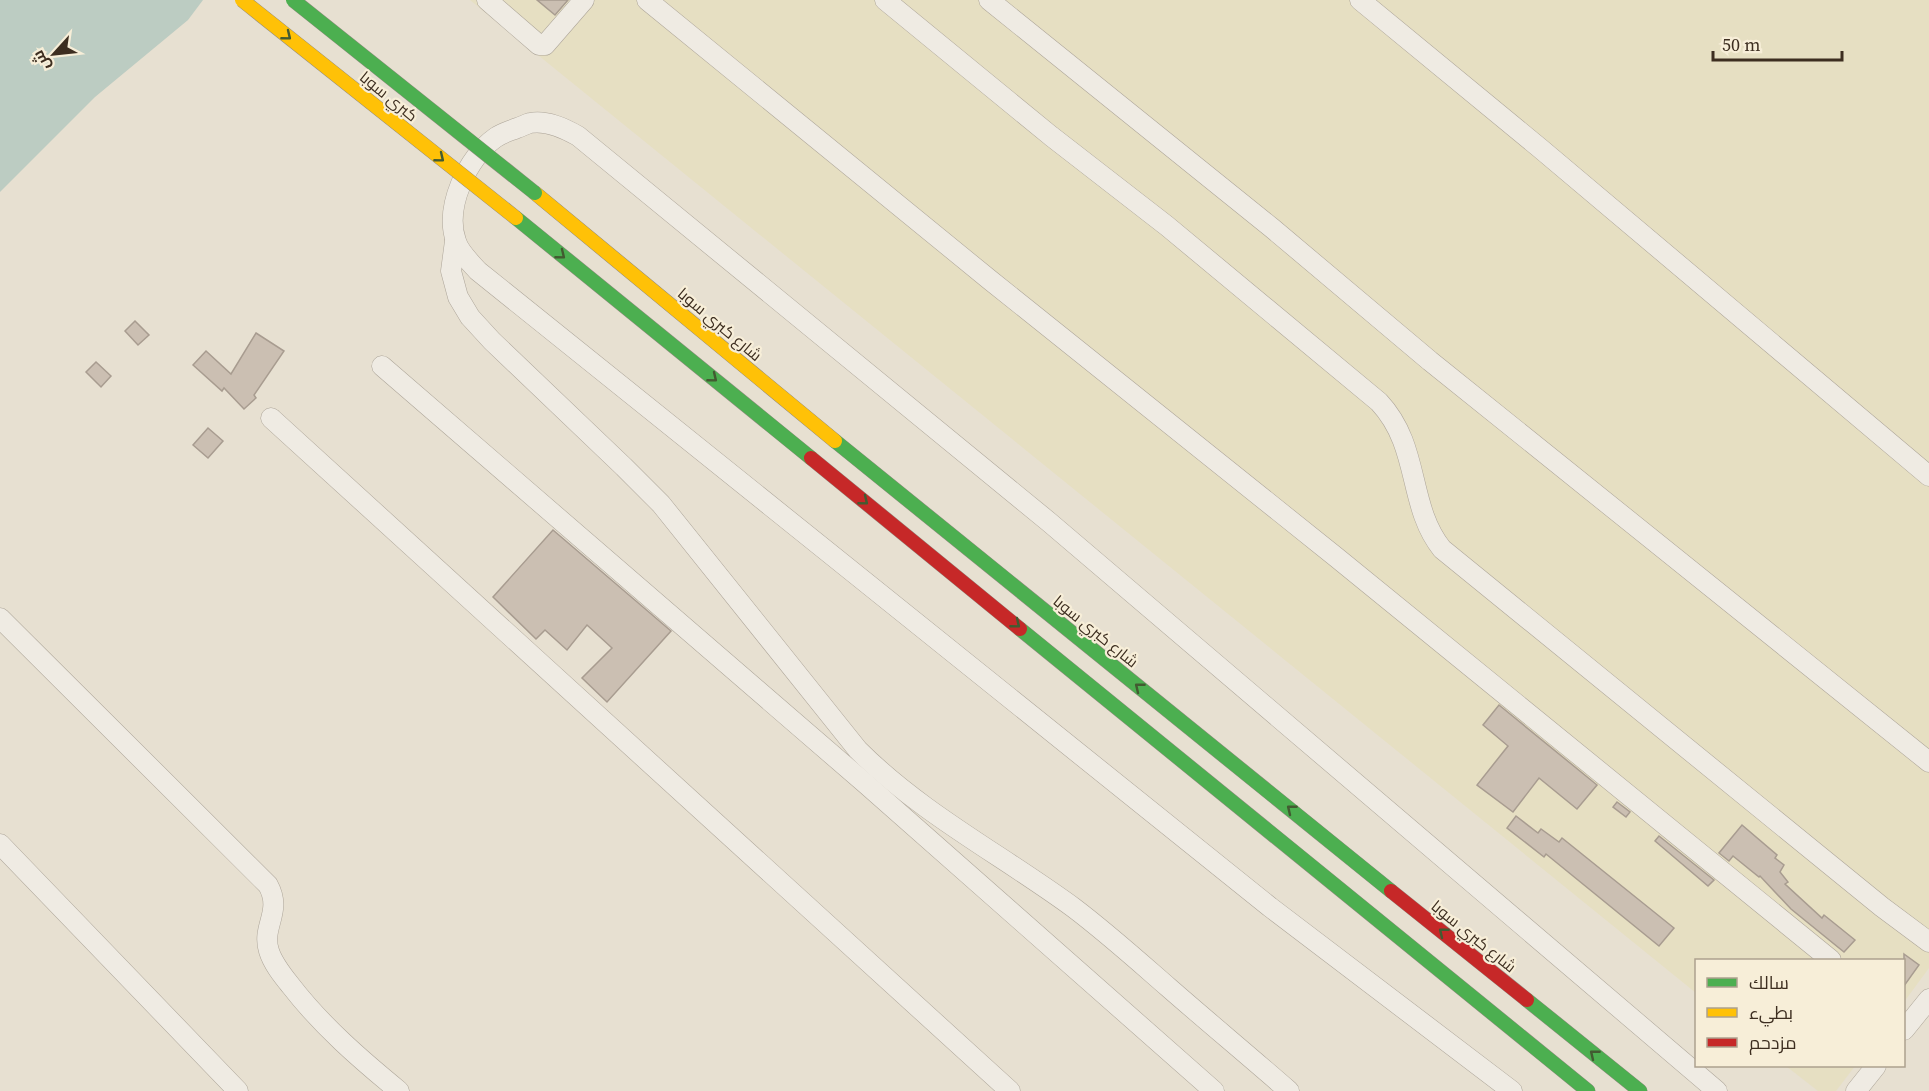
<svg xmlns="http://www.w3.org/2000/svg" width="1929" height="1091" viewBox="0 0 1929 1091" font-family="'Source Serif 4',Cairo,serif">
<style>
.farmland{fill:#e6dfc2}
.water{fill:#bcccc2}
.building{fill:#cbbfb2;stroke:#a89c90;stroke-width:1.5}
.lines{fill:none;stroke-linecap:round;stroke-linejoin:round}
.street-casing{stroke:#ada599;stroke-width:21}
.fast-casing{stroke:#928b80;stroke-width:15}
.slow-casing{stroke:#928b80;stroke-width:15}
.jam-casing{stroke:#928b80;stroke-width:15}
.street{stroke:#efebe3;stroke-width:20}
.fast{stroke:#4caf50;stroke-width:14}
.slow{stroke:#ffc107;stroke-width:14}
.jam{stroke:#c62828;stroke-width:14}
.fast-bridge-casing{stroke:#928b80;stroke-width:15;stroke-linecap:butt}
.slow-bridge-casing{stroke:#928b80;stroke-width:15;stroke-linecap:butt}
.fast-bridge{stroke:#4caf50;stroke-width:14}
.slow-bridge{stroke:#ffc107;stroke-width:14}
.oneway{stroke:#425b31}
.labels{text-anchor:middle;stroke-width:4.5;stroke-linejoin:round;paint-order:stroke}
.street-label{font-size:16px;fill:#3d2e20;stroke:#f7eed8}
</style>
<rect width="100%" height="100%" fill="#e7e0d1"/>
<g class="farmland">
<path d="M470,0H1929V968L1904,1002V960H1696V993Z"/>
<path d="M1786,1066H1855L1836,1091H1818Z"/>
</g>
<path class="water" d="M0,0H203L188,20L95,97L0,192Z"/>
<g class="building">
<path d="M537,0H568L555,15Z"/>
<path d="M135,321L149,335L138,345L125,331Z"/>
<path d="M256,333L284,351L254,395L256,398L244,409L224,388L222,391L193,365L206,351L231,374Z"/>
<path d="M96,362L111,376L101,387L86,372Z"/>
<path d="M208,428L223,441L208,458L193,445Z"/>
<path d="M553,530L671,631L607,702L582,678L612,648L587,625L567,650L545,630L536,639L493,597Z"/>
<path d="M1499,705L1597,785L1577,809L1539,778L1513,812L1477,785L1508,746L1483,725Z"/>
<path d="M1617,802L1630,812L1626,817L1613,807Z"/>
<path d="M1516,816L1538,833L1541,829L1559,842L1562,838L1674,928L1659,946L1546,854L1544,857L1507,828Z"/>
<path d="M1742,825L1777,855L1775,858L1784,865L1780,872L1788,882L1785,884L1822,918L1824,915L1855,940L1844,952L1791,909L1760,876L1759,877L1733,856L1729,861L1719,853Z"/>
<path d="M1659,836L1714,880L1708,886L1655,841Z"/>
<path d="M1904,954L1919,965L1904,986Z"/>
</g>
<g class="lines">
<defs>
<g id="street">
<path d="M487,0L539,45H545L584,0"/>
<path d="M647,0L990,280L1336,557L1831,960"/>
<path d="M885,0L1051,136L1167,226L1379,402C1421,447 1407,505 1442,549L1882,907L1929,942"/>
<path d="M989,0L1272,228L1430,361L1929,762"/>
<path d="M1360,0L1541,149L1929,476"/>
<path d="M455,241L451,271L458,297L470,317L492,341L624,467L661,504L858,750C922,814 1002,855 1074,908C1107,933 1137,960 1168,987C1208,1022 1249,1056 1289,1091"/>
<path d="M382,366L866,784L1214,1091"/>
<path d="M271,418L1010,1091"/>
<path d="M0,618L268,885C283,912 261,926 269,951C273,964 283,976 291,986C322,1026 360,1059 399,1091"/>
<path d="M0,844L238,1091"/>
<path d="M1904,1030L1929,999"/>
<path d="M1512,1091L1270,907L478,271C470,262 459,252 456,241C444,207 468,157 495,138C502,133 510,131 517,128C521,127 526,124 530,123C547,120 564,128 578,136L1049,522L1717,1091"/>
<path d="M1856,1091L1876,1066"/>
</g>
<g id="fast">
<path d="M516,218L811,458"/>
<path d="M835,441L1391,891"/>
<path d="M1020,629L1588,1091"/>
<path d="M1527,1000L1640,1091"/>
</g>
<path id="slow" d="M535,193L835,441"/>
<g id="jam">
<path d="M811,458L1020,629"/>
<path d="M1391,891L1527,1000"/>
</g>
</defs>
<use href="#street" class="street-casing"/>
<use href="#fast" class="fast-casing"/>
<use href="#slow" class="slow-casing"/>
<use href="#jam" class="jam-casing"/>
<use href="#street" class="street"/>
<use href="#fast" class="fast"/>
<use href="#slow" class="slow"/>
<use href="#jam" class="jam"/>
<defs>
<path id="fast-bridge" d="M293,0L535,193"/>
<path id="slow-bridge" d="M242,0L516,218"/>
</defs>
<use href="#fast-bridge" class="fast-bridge-casing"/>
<use href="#slow-bridge" class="slow-bridge-casing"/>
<use href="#fast-bridge" class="fast-bridge"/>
<use href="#slow-bridge" class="slow-bridge"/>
</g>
<defs><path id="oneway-chevron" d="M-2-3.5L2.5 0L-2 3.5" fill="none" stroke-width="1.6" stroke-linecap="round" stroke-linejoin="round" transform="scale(1.5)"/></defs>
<g class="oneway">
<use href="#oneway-chevron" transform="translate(287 36) rotate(39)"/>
<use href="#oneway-chevron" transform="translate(440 158) rotate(39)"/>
<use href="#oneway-chevron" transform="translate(561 255) rotate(39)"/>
<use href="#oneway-chevron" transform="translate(713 378) rotate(39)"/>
<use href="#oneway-chevron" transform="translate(864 501) rotate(39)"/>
<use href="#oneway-chevron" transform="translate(1016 624) rotate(39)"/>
<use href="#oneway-chevron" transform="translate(1139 687) rotate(-141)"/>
<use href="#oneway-chevron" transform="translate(1291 809) rotate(-141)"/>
<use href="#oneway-chevron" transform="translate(1443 932) rotate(-141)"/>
<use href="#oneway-chevron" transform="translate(1594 1054) rotate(-141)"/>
</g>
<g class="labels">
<g class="street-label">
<text transform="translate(389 96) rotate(39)" y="6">كبري سوبا</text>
<text transform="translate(720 324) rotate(40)" y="6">شارع كبري سوبا</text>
<text transform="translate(1096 631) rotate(39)" y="6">شارع كبري سوبا</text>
<text transform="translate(1474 936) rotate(39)" y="6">شارع كبري سوبا</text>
</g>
</g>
<rect x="1695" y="959" width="210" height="108" fill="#f7eed8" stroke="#ada18e" stroke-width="1.5"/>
<rect x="1707" y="978" width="30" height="9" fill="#4caf50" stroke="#ada18e" stroke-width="1.5"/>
<text x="1749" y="989" font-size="18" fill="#3d2e20">سالك</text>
<rect x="1707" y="1008" width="30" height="9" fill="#ffc107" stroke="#ada18e" stroke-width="1.5"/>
<text x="1749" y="1019" font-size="18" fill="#3d2e20">بطيء</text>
<rect x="1707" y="1038" width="30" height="9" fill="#c62828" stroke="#ada18e" stroke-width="1.5"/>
<text x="1749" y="1049" font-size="18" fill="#3d2e20">مزدحم</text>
<g transform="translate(54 54) rotate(243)" stroke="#f7eed8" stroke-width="4.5" paint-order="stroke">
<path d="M0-4.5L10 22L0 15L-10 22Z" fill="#3d2e20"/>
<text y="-9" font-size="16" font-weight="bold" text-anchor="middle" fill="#3d2e20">ش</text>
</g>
<path d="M1713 51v9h129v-9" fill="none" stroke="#3d2e20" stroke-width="3"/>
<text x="1722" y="51" font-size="18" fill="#3d2e20" stroke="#f7eed8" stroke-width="4.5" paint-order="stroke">50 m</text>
</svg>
